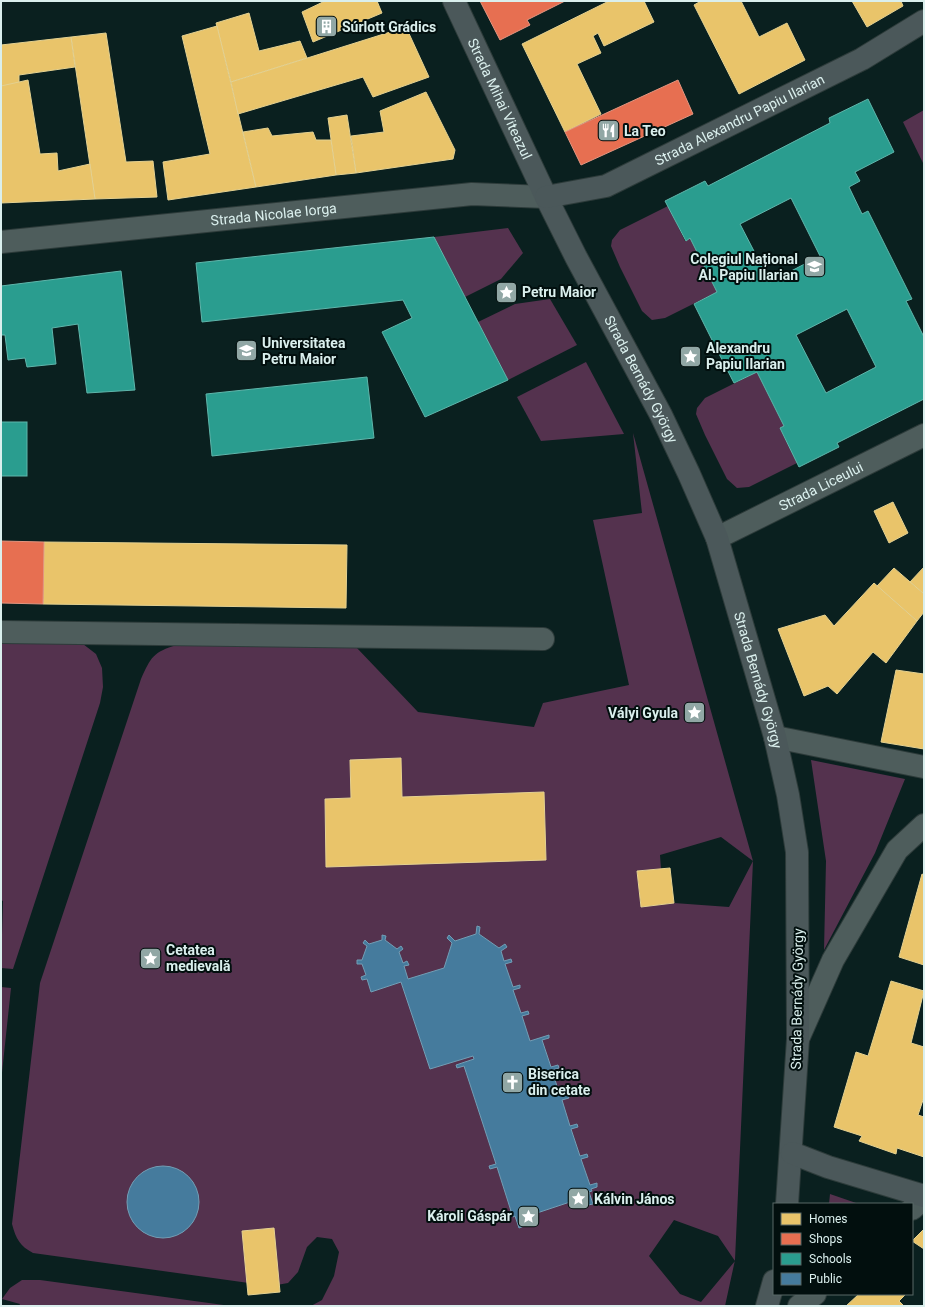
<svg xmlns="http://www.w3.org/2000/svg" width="925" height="1307" viewBox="0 0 925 1307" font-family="Roboto,sans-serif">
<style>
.grass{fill:#54324e;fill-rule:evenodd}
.homes{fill:#e9c46a;stroke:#e4d191}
.shops{fill:#e76f51;stroke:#e39580}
.schools{fill:#2a9d8f;stroke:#5fb6ab;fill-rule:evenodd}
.public{fill:#457b9d;stroke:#729eb5}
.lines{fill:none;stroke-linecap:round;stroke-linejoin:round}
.street-casing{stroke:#2d3b3a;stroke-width:24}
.secondary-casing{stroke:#2d3b3a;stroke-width:24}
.street{stroke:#4e5d5c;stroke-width:22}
.secondary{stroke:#4b585a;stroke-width:22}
.labels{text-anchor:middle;stroke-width:4;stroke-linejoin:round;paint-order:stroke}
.poi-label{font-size:14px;font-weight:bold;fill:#daefed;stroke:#020f0e;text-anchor:start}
.street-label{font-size:14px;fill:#daefed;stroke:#020f0e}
</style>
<rect width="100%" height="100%" fill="#0a201f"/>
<g class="grass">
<path d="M924,110V165L903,122Z"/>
<path d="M668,206L685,241L690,238L717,292L665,318L652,320L642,311L620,267L611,246L612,240L620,230Z"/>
<path d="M508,228L523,253L501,279L465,297L434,237Z"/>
<path d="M550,299L577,345L508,380L478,322L515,304Z"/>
<path d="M586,362L624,434L541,441L517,397Z"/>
<path d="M757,372L784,426L780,428L797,463L749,487L737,488L727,479L705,435L696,414L697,408L705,398Z"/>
<path d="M633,433L753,861L735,1260L725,1306H311L322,1300L334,1276L339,1252L332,1239L317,1237L307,1247L298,1272L288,1283L271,1286L33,1253C20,1246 16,1239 12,1224L40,983L141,679C151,657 153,652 177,645L356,647L418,712L534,727L543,703L629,685L593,520L642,513ZM721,837L753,861L729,907L674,903L641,907L637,871L661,869L660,855ZM674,1220L718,1236L735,1261L701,1302L680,1294L649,1256Z"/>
<path d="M1,640L83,644L96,654L102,668L103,687L100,703L13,969L1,968L3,901L1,900Z"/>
<path d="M811,760L905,779L875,853L824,950L826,861Z"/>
<path d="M1,987L11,988L1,1082Z"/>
<path d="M830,1194L859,1204H829Z"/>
<path d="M22,1280H40L231,1306H19L20,1304L2,1299L10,1288Z"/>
</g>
<g class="homes">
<path d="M325,1H377L382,13L313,42L302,12Z"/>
<path d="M609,1H644L654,22L604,46L598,33L593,36L601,53L577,64L601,114L565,132L522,44Z"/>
<path d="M701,1H741L759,37L787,23L805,60L739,94L694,5Z"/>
<path d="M852,1H901L903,6L867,27Z"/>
<path d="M249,13L259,51L300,41L307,58L231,82L216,23Z"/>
<path d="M217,26L256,187L168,200L163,162L210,154L182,36Z"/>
<path d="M406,27L429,77L373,97L363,77L238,114L231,82Z"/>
<path d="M106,33L126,162L153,161L157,197L95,199L71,37Z"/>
<path d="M71,37L75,67L19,75V84L1,86V45Z"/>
<path d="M28,80L40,154L57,153L58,171L90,164L95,199L1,203V86Z"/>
<path d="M426,92L455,150L453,159L356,173L351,136L384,132L380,111Z"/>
<path d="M347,115L356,173L336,175L328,118Z"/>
<path d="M268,128L272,136L313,132L316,140H331L336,175L256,187L243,132Z"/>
<path d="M893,502L908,533L889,543L874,511Z"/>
<path d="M44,542L347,545L346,608L43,604Z"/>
<path d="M924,567V594L910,582Z"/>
<path d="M894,568L924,594V612L917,621L877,586Z"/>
<path d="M874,583L917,621L886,663L873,652L837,694L828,686L804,696L778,629L825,615L834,626Z"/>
<path d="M896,670L924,674V749L881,742Z"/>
<path d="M401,758L402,797L544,792L546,860L326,867L325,799L351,798L350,760Z"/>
<path d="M670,868L674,903L641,907L637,871Z"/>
<path d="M922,874L924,875V965L899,957Z"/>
<path d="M891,981L924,991L911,1043L924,1047V1097L918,1115L924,1117V1157L897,1148L896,1154L859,1141L862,1136L834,1127L856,1052L868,1056Z"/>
<path d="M274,1228L280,1292L248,1295L242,1231Z"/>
<path d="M924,1229V1249L912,1241Z"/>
<path d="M859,1294H906L899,1301L904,1306H846Z"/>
</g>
<g class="shops">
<path d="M480,1H565L527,20L530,25L500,40Z"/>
<path d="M678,80L693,114L581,165L565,132Z"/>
<path d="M1,541L44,542L43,604L1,603Z"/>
</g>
<g class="schools">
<path d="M868,99L894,152L855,172L860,181L849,187L862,214L868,211L912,299L906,301L924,337V399L837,443L839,447L799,467L780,428L784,426L757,372L734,383L716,348L694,304L717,292L690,238L686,241L665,201L705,181L708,186L830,123L829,118ZM791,198L820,256L770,282L740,224ZM847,309L876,367L826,393L796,335Z"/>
<path d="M434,237L508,380L425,417L382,332L412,318L403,300L202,322L196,263Z"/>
<path d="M121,271L135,390L87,393L78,324L52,328L56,364L27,367L25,358L8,360L5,335H1V286Z"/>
<path d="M367,377L374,438L212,456L206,394Z"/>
<rect x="1" y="422" width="26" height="54"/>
</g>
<g class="public">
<path d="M477,926L480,927L479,934L499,948L505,944L507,947L501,951L504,961L511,959L512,962L505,964L513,987L520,985V988L513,990L521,1013L528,1011L529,1014L522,1016L530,1041L549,1035V1038L542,1040L551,1067L558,1065L559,1068L552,1070L560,1096L567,1094L569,1098L562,1100L570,1126L577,1124L578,1127L571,1129L580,1156L587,1154L588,1157L581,1159L590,1185L597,1183V1187L591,1189L592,1191L589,1192L593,1204L588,1205L584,1193L572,1198L573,1201L534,1214L532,1211L520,1214L524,1226L519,1228L515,1216L513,1217L512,1214L505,1217L504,1213L511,1211L497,1167L490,1169L489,1166L496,1164L464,1066L457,1068L456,1065L474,1059L473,1056L430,1069L401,982L371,992L367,979L362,980L361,977L366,975L362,964H357V960H362L367,946L363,943L365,940L369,944L382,940V935L386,936L385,940L397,949L401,946L403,949L399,952L403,963L407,961L409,965L404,966L408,979L444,968L452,943L447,938L449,935L455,941L476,934Z"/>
<circle cx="163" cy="1202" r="36"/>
</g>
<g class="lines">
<defs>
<g id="street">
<path id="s1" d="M1,242L472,194L546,197"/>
<path id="s2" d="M717,538L924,435"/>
<path d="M1,632L543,639"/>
<path d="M775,737L924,767"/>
<path d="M798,1039L833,960L897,850L924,825"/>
<path d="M912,1209L924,1198"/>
<path d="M799,1306L815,1294"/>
</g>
<g id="secondary">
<path id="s3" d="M454,1L546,197L576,257L661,415L689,474L717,538L775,737L788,795L797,852L798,1039L787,1204"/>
<path id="s4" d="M546,197L606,186L862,59L924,21"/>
<path d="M792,1153L828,1167L924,1196"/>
<path d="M767,1306L774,1281"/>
</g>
</defs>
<use href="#street" class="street-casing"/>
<use href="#secondary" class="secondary-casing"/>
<use href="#street" class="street"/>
<use href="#secondary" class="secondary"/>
</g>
<defs>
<symbol id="building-square" viewBox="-11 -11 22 22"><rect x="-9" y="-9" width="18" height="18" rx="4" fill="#91a7a5" stroke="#020f0e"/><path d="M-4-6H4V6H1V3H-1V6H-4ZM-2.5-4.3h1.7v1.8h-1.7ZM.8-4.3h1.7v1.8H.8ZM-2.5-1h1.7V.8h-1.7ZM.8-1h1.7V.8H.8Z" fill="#fff"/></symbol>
<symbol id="restaurant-square" viewBox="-11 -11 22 22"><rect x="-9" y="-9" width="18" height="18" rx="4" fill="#91a7a5" stroke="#020f0e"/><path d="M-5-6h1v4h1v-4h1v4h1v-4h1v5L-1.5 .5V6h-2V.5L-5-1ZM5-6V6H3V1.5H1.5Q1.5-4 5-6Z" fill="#fff"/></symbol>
<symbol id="university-square" viewBox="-11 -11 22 22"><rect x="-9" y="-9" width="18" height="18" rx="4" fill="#91a7a5" stroke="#020f0e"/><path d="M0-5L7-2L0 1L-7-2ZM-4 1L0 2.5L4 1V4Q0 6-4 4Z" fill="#fff"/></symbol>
<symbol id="sight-square" viewBox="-11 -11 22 22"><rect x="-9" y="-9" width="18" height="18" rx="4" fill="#91a7a5" stroke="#020f0e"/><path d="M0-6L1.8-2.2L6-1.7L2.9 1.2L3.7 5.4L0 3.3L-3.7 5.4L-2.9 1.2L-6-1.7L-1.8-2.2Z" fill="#fff"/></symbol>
<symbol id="church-square" viewBox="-11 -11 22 22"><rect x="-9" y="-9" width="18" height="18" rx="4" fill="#91a7a5" stroke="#020f0e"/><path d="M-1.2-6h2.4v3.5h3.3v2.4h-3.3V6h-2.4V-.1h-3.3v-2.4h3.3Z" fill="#fff"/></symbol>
</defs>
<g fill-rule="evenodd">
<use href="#building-square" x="314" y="14" width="25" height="25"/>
<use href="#restaurant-square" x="596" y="118" width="25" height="25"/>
<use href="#university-square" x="802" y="254" width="25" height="25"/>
<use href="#sight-square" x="494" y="280" width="25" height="25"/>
<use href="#university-square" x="234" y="338" width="25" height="25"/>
<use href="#sight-square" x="678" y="344" width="25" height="25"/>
<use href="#sight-square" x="682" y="700" width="25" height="25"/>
<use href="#sight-square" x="138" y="946" width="25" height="25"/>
<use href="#church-square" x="500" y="1070" width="25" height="25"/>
<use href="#sight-square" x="566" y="1186" width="25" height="25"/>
<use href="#sight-square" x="516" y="1204" width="25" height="25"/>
</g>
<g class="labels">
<g class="poi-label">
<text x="342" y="32">Súrlott Grádics</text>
<text x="624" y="136">La Teo</text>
<text x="798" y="264" text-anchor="end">Colegiul Național<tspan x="798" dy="16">Al. Papiu Ilarian</tspan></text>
<text x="522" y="297">Petru Maior</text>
<text x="262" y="348">Universitatea<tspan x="262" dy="16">Petru Maior</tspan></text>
<text x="706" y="353">Alexandru<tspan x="706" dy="16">Papiu Ilarian</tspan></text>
<text x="678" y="718" text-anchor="end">Vályi Gyula</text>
<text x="166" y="955">Cetatea<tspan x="166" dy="16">medievală</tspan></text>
<text x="528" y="1079">Biserica<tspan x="528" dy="16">din cetate</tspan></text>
<text x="594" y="1204">Kálvin János</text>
<text x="512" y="1221" text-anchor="end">Károli Gáspár</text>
</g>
<g class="street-label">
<text dy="5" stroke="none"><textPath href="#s3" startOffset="108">Strada Mihai Viteazul</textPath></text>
<text dy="5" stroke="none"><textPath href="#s4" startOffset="210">Strada Alexandru Papiu Ilarian</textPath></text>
<text dy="5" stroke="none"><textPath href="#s1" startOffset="274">Strada Nicolae Iorga</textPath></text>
<text dy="5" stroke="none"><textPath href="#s3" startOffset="422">Strada Bernády György</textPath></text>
<text dy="5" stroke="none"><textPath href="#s2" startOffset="116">Strada Liceului</textPath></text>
<text dy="5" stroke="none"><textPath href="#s3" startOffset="746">Strada Bernády György</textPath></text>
<text transform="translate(797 999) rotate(-89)" y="5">Strada Bernády György</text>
</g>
</g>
<rect width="925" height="1307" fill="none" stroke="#daefed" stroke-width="4"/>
<rect x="773" y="1203" width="140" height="92" fill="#020f0e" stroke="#586967"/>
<rect x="781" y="1213" width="20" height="12" fill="#e9c46a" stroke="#586967"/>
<text x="809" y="1223" font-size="12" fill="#daefed">Homes</text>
<rect x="781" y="1233" width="20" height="12" fill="#e76f51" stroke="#586967"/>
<text x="809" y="1243" font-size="12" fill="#daefed">Shops</text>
<rect x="781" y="1253" width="20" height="12" fill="#2a9d8f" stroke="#586967"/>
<text x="809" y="1263" font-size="12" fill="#daefed">Schools</text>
<rect x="781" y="1273" width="20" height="12" fill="#457b9d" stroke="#586967"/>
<text x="809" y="1283" font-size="12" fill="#daefed">Public</text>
</svg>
